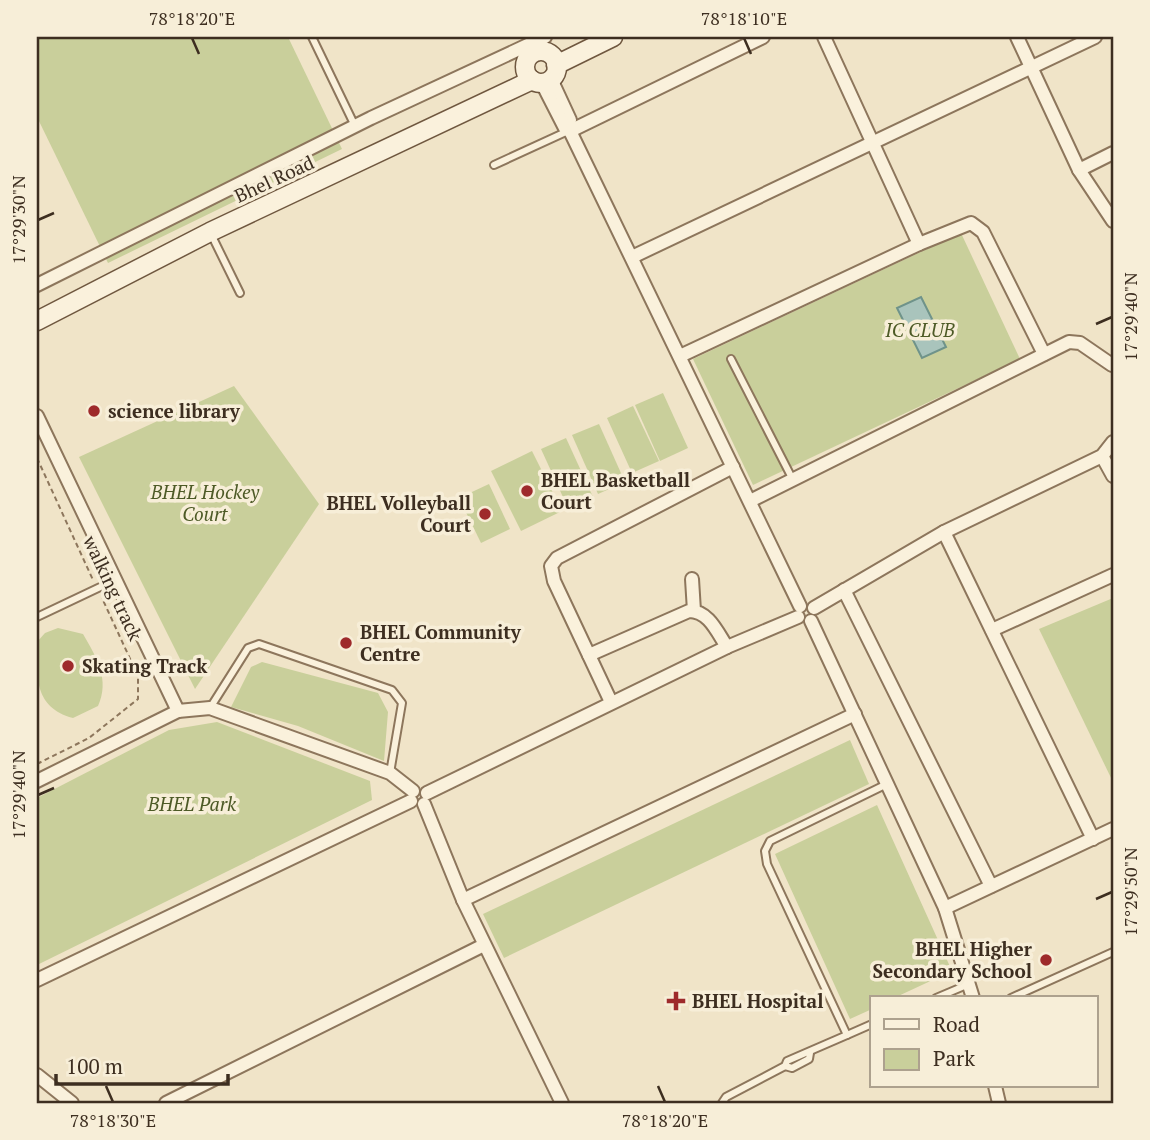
<svg xmlns="http://www.w3.org/2000/svg" width="1150" height="1140" viewBox="0 0 1150 1140" font-family="'PT Serif',serif">
<style>
.green{fill:#c9cf9b}
.water{fill:#a9c4bc;stroke:#6f938a;stroke-width:2}
.lines{fill:none;stroke-linecap:round;stroke-linejoin:round}
.lane-casing{stroke:#8d765c;stroke-width:10}
.street-casing{stroke:#8d765c;stroke-width:16}
.secondary-casing{stroke:#6f573f;stroke-width:21}
.path{stroke:#8d765c;stroke-width:2;stroke-dasharray:5 3.5;stroke-linecap:butt}
.lane{stroke:#faf1dc;stroke-width:6}
.street{stroke:#faf1dc;stroke-width:12}
.secondary{stroke:#faf1dc;stroke-width:18}
.ticks{fill:none;stroke:#3d2e20;stroke-width:2.5}
.poi-dot{fill:#9e2a2b;stroke:#f7eed8;stroke-width:2.5}
.labels{text-anchor:middle;stroke-width:7;stroke-linejoin:round;paint-order:stroke}
.street-label{font-size:19px;fill:#3d2e20;stroke:#f7eed8}
.park-label{font-size:19px;font-style:italic;fill:#4d5a26;stroke:#f7eed8}
.poi-label{font-size:19px;font-weight:bold;fill:#3d2e20;stroke:#f7eed8;text-anchor:start}
.neatline{fill:none;stroke:#3d2e20;stroke-width:2.5}
.ticks-label{font-size:18px;text-anchor:middle;fill:#3d2e20}
</style>
<rect width="100%" height="100%" fill="#f0e4c8"/>
<g class="green">
<path d="M37,37H288L342,149L108,263L37,117Z"/>
<path d="M961,233L1020,359L753,485L693,359Z"/>
<path d="M234,386L319,504L195,689L79,457Z"/>
<path d="M663,393L688,448L660,461L635,405Z"/>
<path d="M633,406L659,461L632,473L607,418Z"/>
<path d="M599,424L625,482L598,494L572,435Z"/>
<path d="M566,438L593,497L568,508L541,449Z"/>
<path d="M532,451L562,511L521,531L491,471Z"/>
<path d="M489,484L510,529L481,543L459,498Z"/>
<path d="M1113,598V782L1039,629Z"/>
<path d="M58,628L83,634C97,658 110,680 98,706L73,718C33,707 37,676 37,642L45,633Z"/>
<path d="M262,662L378,693L388,712L384,761L298,726L231,707L251,667Z"/>
<path d="M217,722L370,781L372,800L37,965V798L169,730Z"/>
<path d="M850,740L869,784L504,958L483,914Z"/>
<path d="M877,805L952,971L894,998H872V1009L850,1019L775,854Z"/>
</g>
<path class="water" d="M921,297L946,347L922,358L897,308Z"/>
<g class="lines">
<defs>
<g id="lane">
<path d="M312,37L355,126"/>
<path d="M494,165L568,131"/>
<path d="M211,234L240,293"/>
<path d="M731,359L793,480"/>
<path d="M37,617L115,580"/>
<path d="M210,708L248,648L259,644L392,690L402,703L390,773"/>
<path d="M936,998L969,984"/>
<path d="M1011,998L1113,952"/>
<path d="M847,1035L872,1024"/>
<path d="M785,1066L792,1068L809,1059L810,1053"/>
<path d="M722,1103L726,1097L785,1066L787,1061L847,1035L767,864L765,851L770,841L887,784"/>
</g>
<g id="street">
<path d="M824,37L919,244"/>
<path d="M1017,37L1079,170L1113,221"/>
<path d="M551,79L570,120"/>
<path d="M542,83L565,128L570,131L800,606"/>
<path d="M570,131L763,37"/>
<path d="M1079,170L1113,153"/>
<path d="M632,257L1095,37"/>
<path d="M37,285L371,118L545,37"/>
<path d="M680,356L919,244L971,223L983,232L1044,354"/>
<path d="M37,416L178,711"/>
<path d="M1102,456L1113,476"/>
<path d="M750,501L1069,342L1080,343L1112,365"/>
<path d="M944,532L1093,839"/>
<path d="M692,579L694,611"/>
<path d="M844,590L991,886"/>
<path d="M814,608L944,532L1102,456L1113,442"/>
<path d="M811,621L945,908L973,998"/>
<path d="M992,630L1113,575"/>
<path d="M589,655L689,611C709,611 717,632 727,647"/>
<path d="M611,702L554,581L551,566L557,558L733,467"/>
<path d="M37,781L178,711L210,708L390,773L413,791"/>
<path d="M427,793L727,647L798,617"/>
<path d="M424,804L463,900L562,1103"/>
<path d="M463,900L855,714"/>
<path d="M945,908L1113,829"/>
<path d="M37,980L411,801"/>
<path d="M37,1075L72,1103"/>
<path d="M995,1086L999,1103"/>
<path d="M166,1103L484,945"/>
</g>
<g id="secondary">
<circle cx="541" cy="67" r="16"/>
<path d="M556,65L613,37"/>
<path d="M37,321L210,232L532,80"/>
</g>
</defs>
<use href="#lane" class="lane-casing"/>
<use href="#street" class="street-casing"/>
<use href="#secondary" class="secondary-casing"/>
<g class="path">
<path d="M37,458L93,580"/>
<path d="M37,764L89,738L138,699V676L102,598"/>
</g>
<use href="#lane" class="lane"/>
<use href="#street" class="street"/>
<use href="#secondary" class="secondary"/>
</g>
<path class="ticks" d="M192,38L199,54M744,38L751,54M38,220L54,213M1096,324L1112,317M38,795L54,788M1096,899L1112,892M106,1086L113,1102M658,1086L665,1102"/>
<g class="poi-dot">
<circle cx="94" cy="411" r="7"/>
<circle cx="527" cy="491" r="7"/>
<circle cx="485" cy="514" r="7"/>
<circle cx="346" cy="643" r="7"/>
<circle cx="68" cy="666" r="7"/>
<circle cx="1046" cy="960" r="7"/>
<path d="M672.5 990.5h7v7h7v7h-7v7h-7v-7h-7v-7h7z"/>
</g>
<g class="labels">
<g class="street-label">
<text transform="translate(274 179) rotate(-25)" y="7">Bhel Road</text>
<text transform="translate(113 588) rotate(65)" y="7">walking track</text>
</g>
<g class="park-label">
<text x="920" y="337">IC CLUB</text>
<text x="205" y="499">BHEL Hockey<tspan x="205" dy="22">Court</tspan></text>
<text x="192" y="811">BHEL Park</text>
</g>
<g class="poi-label">
<text x="108" y="418">science library</text>
<text x="541" y="487">BHEL Basketball<tspan x="541" dy="22">Court</tspan></text>
<text x="471" y="510" text-anchor="end">BHEL Volleyball<tspan x="471" dy="22">Court</tspan></text>
<text x="360" y="639">BHEL Community<tspan x="360" dy="22">Centre</tspan></text>
<text x="82" y="673">Skating Track</text>
<text x="1032" y="956" text-anchor="end">BHEL Higher<tspan x="1032" dy="22">Secondary School</tspan></text>
<text x="692" y="1008">BHEL Hospital</text>
</g>
</g>
<rect width="1150" height="1140" fill="none" stroke="#f7eed8" stroke-width="77"/>
<rect x="870" y="996" width="228" height="91" fill="#f7eed8" stroke="#ada18e" stroke-width="2"/>
<rect x="884" y="1019" width="35" height="10" fill="#faf1dc" stroke="#ada18e" stroke-width="2"/>
<text x="933" y="1032" font-size="21" fill="#3d2e20">Road</text>
<rect x="884" y="1049" width="35" height="21" fill="#c9cf9b" stroke="#ada18e" stroke-width="2"/>
<text x="933" y="1066" font-size="21" fill="#3d2e20">Park</text>
<path d="M56 1074v10h172v-10" fill="none" stroke="#3d2e20" stroke-width="3.5"/>
<text x="66" y="1074" font-size="21" fill="#3d2e20" stroke="#f7eed8" stroke-width="5" paint-order="stroke">100 m</text>
<rect x="38" y="38" width="1074" height="1064" class="neatline"/>
<g class="ticks-label">
<text x="192" y="25">78°18'20"E</text>
<text x="744" y="25">78°18'10"E</text>
<text transform="translate(19 220) rotate(-90)" y="6">17°29'30"N</text>
<text transform="translate(1131 317) rotate(-90)" y="6">17°29'40"N</text>
<text transform="translate(19 795) rotate(-90)" y="6">17°29'40"N</text>
<text transform="translate(1131 892) rotate(-90)" y="6">17°29'50"N</text>
<text x="113" y="1127">78°18'30"E</text>
<text x="665" y="1127">78°18'20"E</text>
</g>
</svg>
